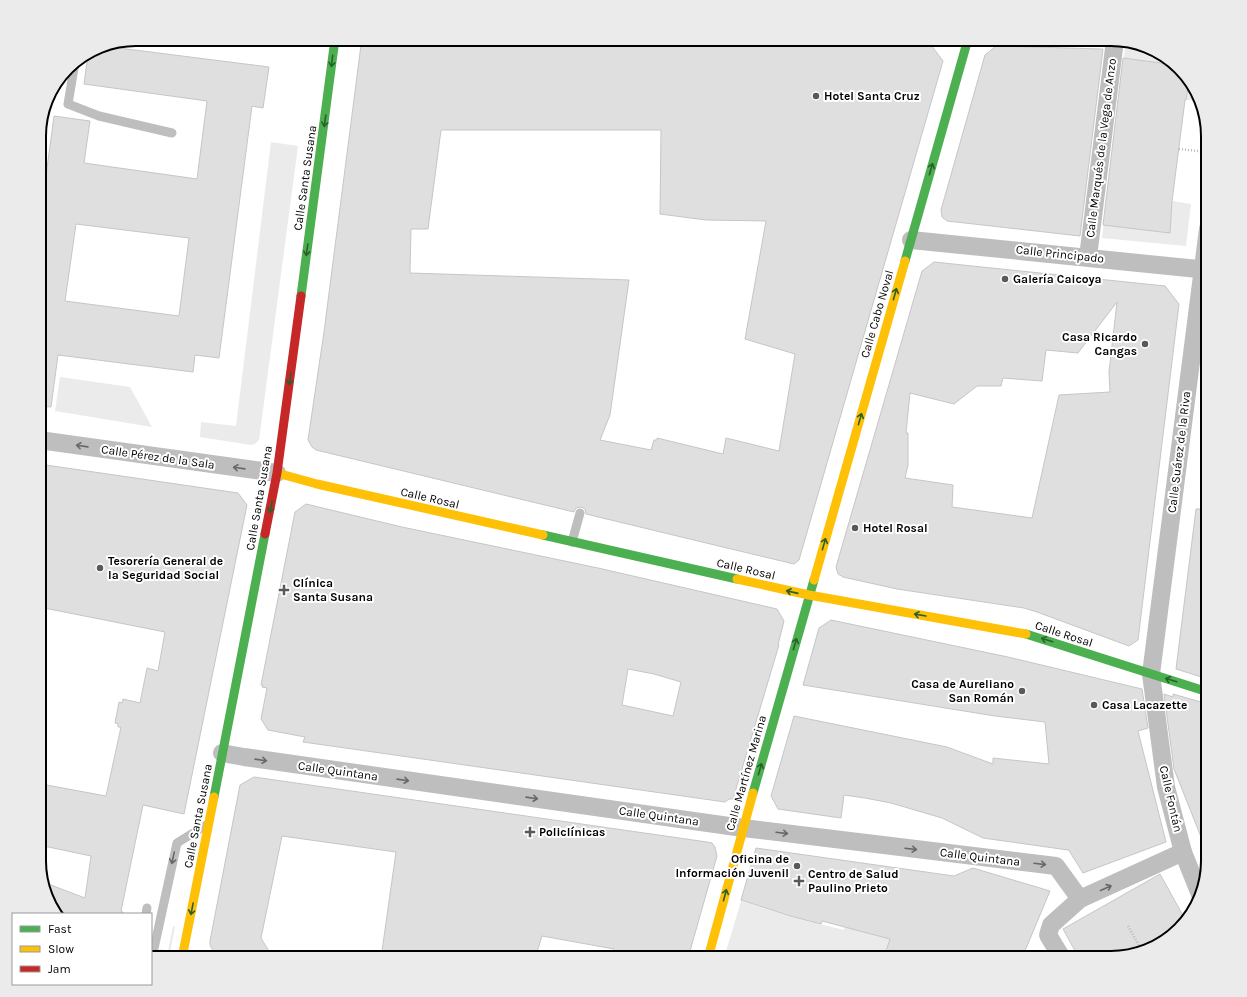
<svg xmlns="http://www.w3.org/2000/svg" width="1247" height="997" viewBox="0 0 1247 997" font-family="Karla,sans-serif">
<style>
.green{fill:#ebebeb}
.building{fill:#dfdfdf;stroke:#c6c6c6;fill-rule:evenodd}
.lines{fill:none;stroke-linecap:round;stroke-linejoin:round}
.path{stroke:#b9b9b9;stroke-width:2.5;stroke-dasharray:1 2;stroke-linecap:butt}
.lane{stroke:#bebebe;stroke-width:9}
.street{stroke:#bebebe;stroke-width:18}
.fast{stroke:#4caf50;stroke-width:9}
.slow{stroke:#ffc107;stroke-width:9}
.jam{stroke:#c62828;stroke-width:9}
.oneway{stroke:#2a602c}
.oneway2{stroke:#686868}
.poi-dot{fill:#595959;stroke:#fff;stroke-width:1.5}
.labels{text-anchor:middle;stroke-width:4;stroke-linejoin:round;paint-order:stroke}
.poi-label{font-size:12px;font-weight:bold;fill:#000;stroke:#fff;text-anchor:start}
.street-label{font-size:12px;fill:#000;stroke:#fff}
.rim{fill:none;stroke:#000;stroke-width:2}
</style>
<rect width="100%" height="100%" fill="#fff"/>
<g class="green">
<path d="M1125,49L1153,50L1176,65L1131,59L1110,226L1170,233L1172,201L1191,204L1186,246L1102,238Z"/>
<path d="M1189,82L1198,94L1200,101L1187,100Z"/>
<path d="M271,142L298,146L259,440L255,444L251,445L200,437L201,422L236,426Z"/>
<path d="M60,377L130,387L152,427L55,411Z"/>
<path d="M741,901L791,917L844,930L845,927L890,939L886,951L892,953L890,958H724Z"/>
<path d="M173,926L175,927L169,958H151V955L158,957L160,949L168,951Z"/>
</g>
<g class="building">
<path d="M365,39H564L931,45L943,61L799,560L794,564L727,548L586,514L585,509L581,507L576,508L574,512L316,450L312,447L308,440L324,332L361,45ZM441,130H661L660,214L706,220L766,221L745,339L795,354L779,451L726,438L723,454L657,438V440H654L651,450L600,440L610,415L629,280L410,273L411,229H428Z"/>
<path d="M99,46H103L269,67L263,108L252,106L219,358L195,355L193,372L58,355L51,407L39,406V228L54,116L90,121L84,163L197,179L207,101L84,84L88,54ZM76,224L189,238L179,316L65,301Z"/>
<path d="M996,46L1103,49L1080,236L947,221L942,217L941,210L985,55Z"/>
<path d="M1123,58L1176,65L1189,82L1186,100H1185L1172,201L1170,233L1103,225Z"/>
<path d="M934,262L1165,286L1179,304L1138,640L1129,646L1037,612L1024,608L897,589L843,577L838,574L836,567L922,271ZM1117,302L1109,372L1110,392L1059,395L1032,518L952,507L953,485L905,478L908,465V433H906L910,393L954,404L977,386H1001L1003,378L1042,381L1046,350L1078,353Z"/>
<path d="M39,464L238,493L247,505L184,814L143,805L121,911L123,912V914H57L49,903L43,882L85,898L91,856L39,845V794L41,784L106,796L121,727H118V724L115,723L119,702L122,703L123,699L140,703L147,668L158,671L165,632L39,607Z"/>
<path d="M306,504L402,527L598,568L777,609L784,621L778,645H779L733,799H729L725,802L303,742L305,737L268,730L261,719L267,688L262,687L263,685H261L295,512ZM628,669L654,674L681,682L673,716L622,705Z"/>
<path d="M1196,509H1208V679L1176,669Z"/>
<path d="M831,620L1008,657L1142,689L1148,728L1138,731L1166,842L1083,873L1068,849V850L983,838L942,818L891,803L865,798L844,795L841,818L778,809L771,796L794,716L947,747L993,764V758L1049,764L1045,722L995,716L803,685L819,628Z"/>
<path d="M1164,694L1173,697V694L1208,704V852H1207L1174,769Z"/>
<path d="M254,777L707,842L712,843L715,847L717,856L688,958H611L614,949L542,936L535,958H381L396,852L282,836L261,938L273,958H217L210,945V941L240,785Z"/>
<path d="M756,848L954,876L973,868L1050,891L1022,958H890L892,953L886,951L890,939L822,921L821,924L790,916L741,900Z"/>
<path d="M1160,874L1186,921L1184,925L1153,948L1110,958H1079L1063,929Z"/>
</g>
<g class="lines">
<g class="path">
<path d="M1179,149L1208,152"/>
<path d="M1128,926L1142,951"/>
</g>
<g class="lane">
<path d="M75,62L68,104L99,116L172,133"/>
<path d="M572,542L580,513"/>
<path d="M146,914L147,908"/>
<path d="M153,953L177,843L206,825"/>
</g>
<g class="street">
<path d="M911,240L1208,270"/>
<path d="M1088,257L1115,40"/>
<path d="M39,440L277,473"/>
<path d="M222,753L244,757L743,828L1056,866L1080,899"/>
<path d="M1201,897L1183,852L1166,787L1151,674L1208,229"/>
<path d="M1062,958L1048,935L1051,925L1080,899L1183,852"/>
</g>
<g class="fast">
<path d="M905,261L968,39"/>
<path d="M301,296L335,39"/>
<path d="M543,535L737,579"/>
<path d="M1026,634L1208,692"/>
<path d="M753,793L814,580"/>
<path d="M214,797L265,534"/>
</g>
<g class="slow">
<path d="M277,473L317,484L543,535"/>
<path d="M737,579L809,595L1026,634"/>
<path d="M814,580L905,261"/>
<path d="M182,958L214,797"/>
<path d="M708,958L753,793"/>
</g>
<path class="jam" d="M265,534L277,473L301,296"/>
</g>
<defs><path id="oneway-shaft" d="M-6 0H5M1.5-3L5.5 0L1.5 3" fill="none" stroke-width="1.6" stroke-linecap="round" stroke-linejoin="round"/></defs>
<g class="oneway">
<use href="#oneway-shaft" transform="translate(332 61) rotate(97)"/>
<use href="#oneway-shaft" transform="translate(325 121) rotate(98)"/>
<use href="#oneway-shaft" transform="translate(931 169) rotate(-74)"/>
<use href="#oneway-shaft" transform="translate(307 250) rotate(98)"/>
<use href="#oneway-shaft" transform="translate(895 294) rotate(-74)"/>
<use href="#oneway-shaft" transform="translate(290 379) rotate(98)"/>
<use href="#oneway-shaft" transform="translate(860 419) rotate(-74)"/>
<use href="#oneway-shaft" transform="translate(271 507) rotate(101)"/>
<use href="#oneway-shaft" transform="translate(824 544) rotate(-74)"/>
<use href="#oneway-shaft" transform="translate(792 592) rotate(-167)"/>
<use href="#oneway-shaft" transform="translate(920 615) rotate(-170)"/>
<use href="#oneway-shaft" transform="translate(1047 640) rotate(-162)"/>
<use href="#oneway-shaft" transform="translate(795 644) rotate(-74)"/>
<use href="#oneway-shaft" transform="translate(1171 680) rotate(-163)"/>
<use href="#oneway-shaft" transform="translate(760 769) rotate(-74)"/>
<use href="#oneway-shaft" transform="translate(725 895) rotate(-75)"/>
<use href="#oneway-shaft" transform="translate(192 909) rotate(101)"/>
</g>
<g class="oneway2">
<use href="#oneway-shaft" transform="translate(82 446) rotate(-172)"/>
<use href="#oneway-shaft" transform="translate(239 468) rotate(-172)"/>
<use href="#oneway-shaft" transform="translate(261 760) rotate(8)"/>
<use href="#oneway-shaft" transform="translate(403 780) rotate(8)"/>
<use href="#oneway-shaft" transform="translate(532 798) rotate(8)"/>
<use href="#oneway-shaft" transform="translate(782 833) rotate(7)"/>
<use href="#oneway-shaft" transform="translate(911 849) rotate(7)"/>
<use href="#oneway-shaft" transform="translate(173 858) rotate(102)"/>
<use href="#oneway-shaft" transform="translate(1040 864) rotate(7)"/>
<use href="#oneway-shaft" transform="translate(1106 888) rotate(-24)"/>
</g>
<g class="poi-dot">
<circle cx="816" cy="96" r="4"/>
<circle cx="1005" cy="279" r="4"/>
<circle cx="1145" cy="344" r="4"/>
<circle cx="855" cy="528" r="4"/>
<circle cx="100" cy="568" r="4"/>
<path d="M282 584h4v4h4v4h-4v4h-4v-4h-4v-4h4z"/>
<circle cx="1022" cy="691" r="4"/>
<circle cx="1094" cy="705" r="4"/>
<path d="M528 826h4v4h4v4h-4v4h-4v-4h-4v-4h4z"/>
<circle cx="797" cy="866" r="4"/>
<path d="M797 875h4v4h4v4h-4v4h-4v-4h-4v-4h4z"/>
</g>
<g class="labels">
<g class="poi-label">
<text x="824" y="100">Hotel Santa Cruz</text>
<text x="1013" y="283">Galería Caicoya</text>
<text x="1137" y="341" text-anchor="end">Casa Ricardo<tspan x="1137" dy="14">Cangas</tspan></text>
<text x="863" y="532">Hotel Rosal</text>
<text x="108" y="565">Tesorería General de<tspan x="108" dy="14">la Seguridad Social</tspan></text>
<text x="293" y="587">Clínica<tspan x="293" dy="14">Santa Susana</tspan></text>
<text x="1014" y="688" text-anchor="end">Casa de Aureliano<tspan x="1014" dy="14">San Román</tspan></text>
<text x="1102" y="709">Casa Lacazette</text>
<text x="539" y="836">Policlínicas</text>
<text x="789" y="863" text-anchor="end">Oficina de<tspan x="789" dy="14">Información Juvenil</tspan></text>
<text x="808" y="878">Centro de Salud<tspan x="808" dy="14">Paulino Prieto</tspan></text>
</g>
<g class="street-label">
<text transform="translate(1101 148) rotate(-83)" y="4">Calle Marqués de la Vega de Anzo</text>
<text transform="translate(305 178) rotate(-82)" y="4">Calle Santa Susana</text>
<text transform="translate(1060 254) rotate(6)" y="4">Calle Principado</text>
<text transform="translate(877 314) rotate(-74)" y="4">Calle Cabo Noval</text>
<text transform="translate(1179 452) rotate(-83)" y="4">Calle Suárez de la Riva</text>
<text transform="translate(158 457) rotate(8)" y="4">Calle Pérez de la Sala</text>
<text transform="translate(259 498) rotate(-80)" y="4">Calle Santa Susana</text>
<text transform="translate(430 498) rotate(13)" y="4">Calle Rosal</text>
<text transform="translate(746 569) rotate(13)" y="4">Calle Rosal</text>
<text transform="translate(1064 634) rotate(18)" y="4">Calle Rosal</text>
<text transform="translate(338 771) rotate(8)" y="4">Calle Quintana</text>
<text transform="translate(746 773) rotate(-74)" y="4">Calle Martínez Marina</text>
<text transform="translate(1171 799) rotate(77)" y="4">Calle Fontán</text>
<text transform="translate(198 816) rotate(-79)" y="4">Calle Santa Susana</text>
<text transform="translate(659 816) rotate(8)" y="4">Calle Quintana</text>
<text transform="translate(980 857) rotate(7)" y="4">Calle Quintana</text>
</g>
</g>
<path d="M0 0H1247V997H0ZM136 46H1111A90 90 0 0 1 1201 136V861A90 90 0 0 1 1111 951H136A90 90 0 0 1 46 861V136A90 90 0 0 1 136 46Z" fill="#ebebeb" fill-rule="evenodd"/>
<path class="rim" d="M136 46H1111A90 90 0 0 1 1201 136V861A90 90 0 0 1 1111 951H136A90 90 0 0 1 46 861V136A90 90 0 0 1 136 46Z"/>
<rect x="12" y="913" width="140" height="72" fill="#ffffff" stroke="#999999"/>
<rect x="20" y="926" width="20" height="6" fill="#4caf50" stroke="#999999"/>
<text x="48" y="933" font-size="12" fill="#000000">Fast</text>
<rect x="20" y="946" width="20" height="6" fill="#ffc107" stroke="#999999"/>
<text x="48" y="953" font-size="12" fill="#000000">Slow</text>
<rect x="20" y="966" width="20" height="6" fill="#c62828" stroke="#999999"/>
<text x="48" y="973" font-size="12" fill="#000000">Jam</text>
</svg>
